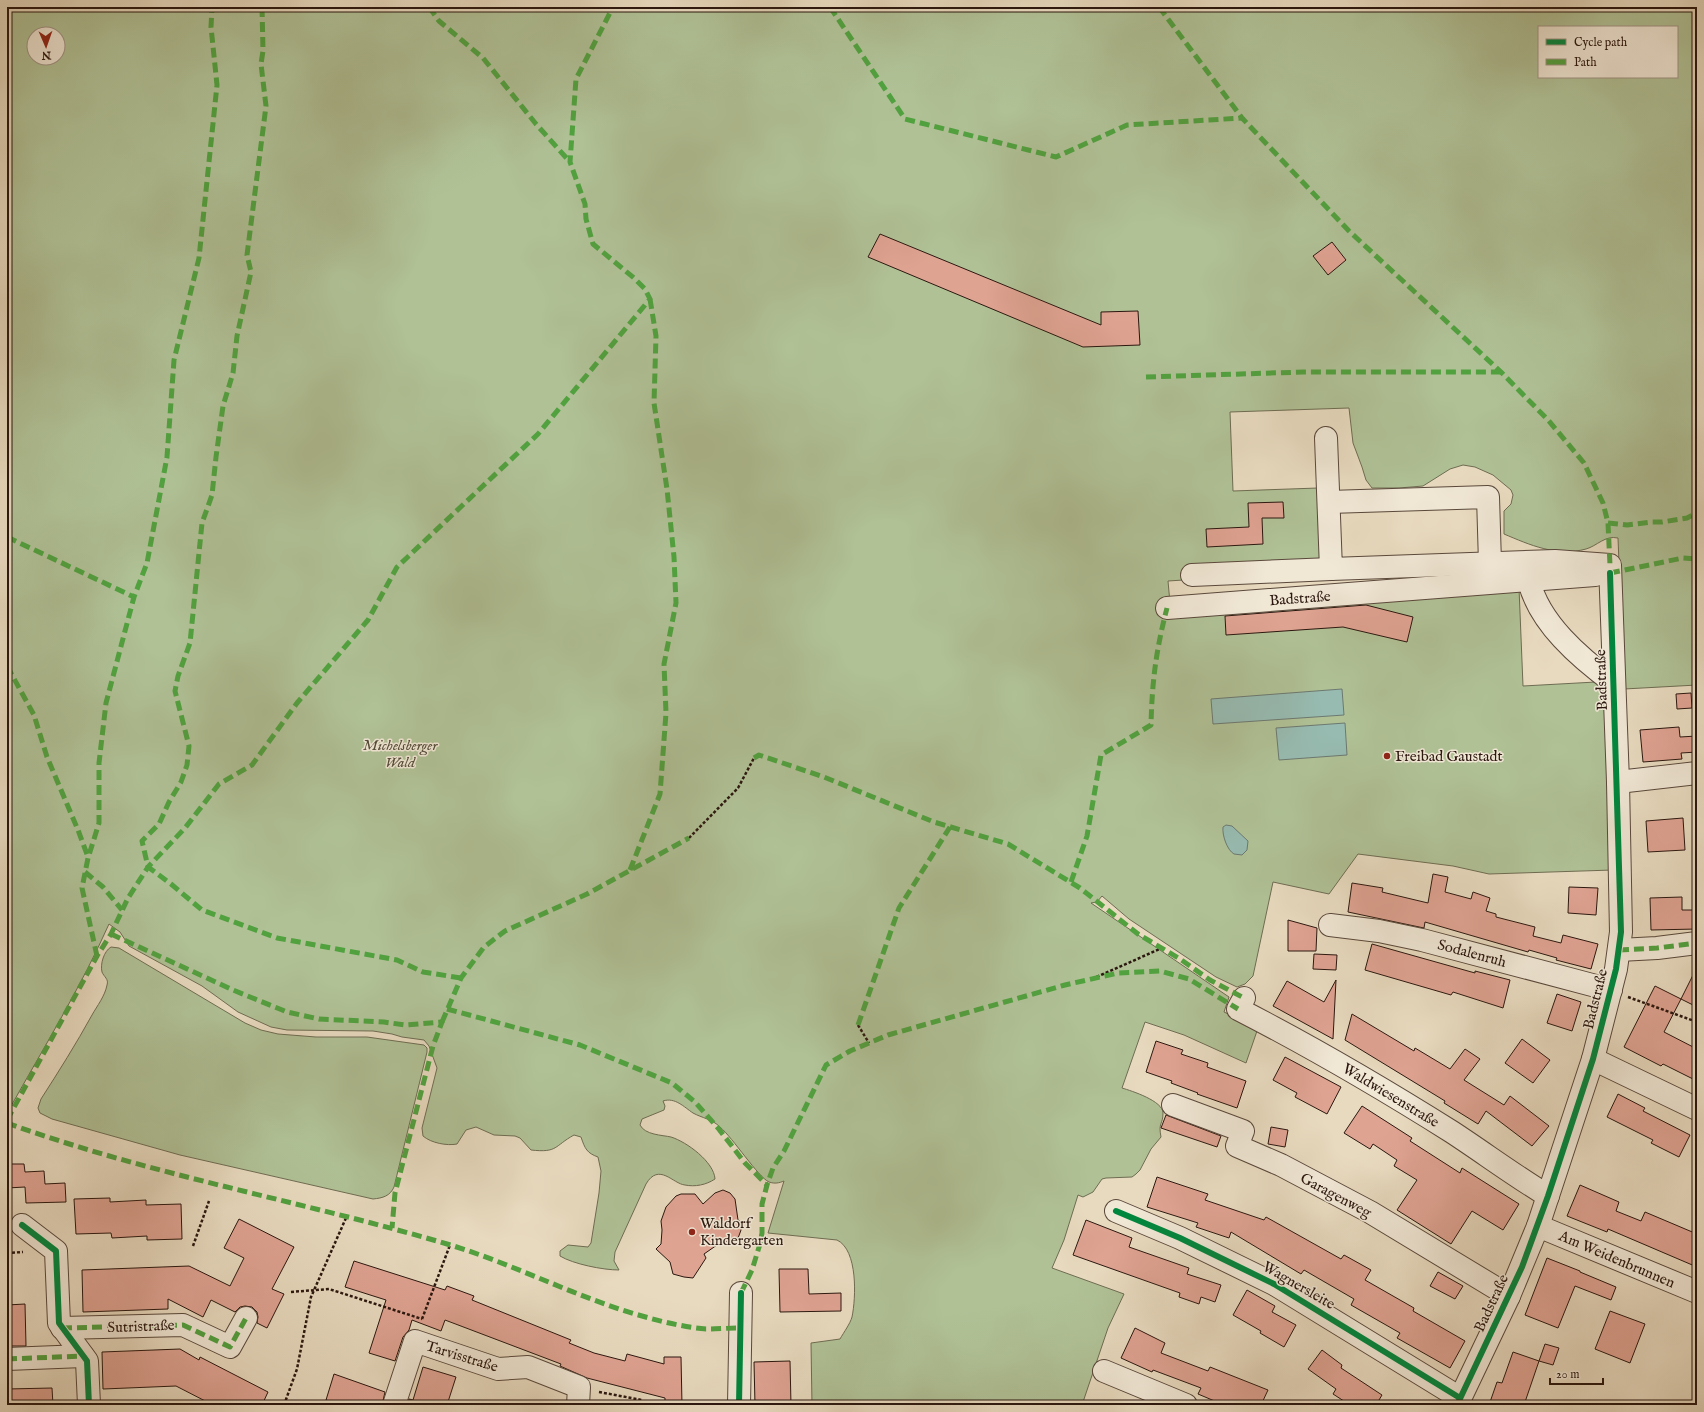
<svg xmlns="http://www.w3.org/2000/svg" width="1704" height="1412" viewBox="0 0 1704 1412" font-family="'IM FELL English',serif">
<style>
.green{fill:#b0c196;stroke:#6e6c52;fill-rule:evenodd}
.water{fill:#97bbb1;stroke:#6c7970}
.building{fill:#dfa392;stroke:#2b170f}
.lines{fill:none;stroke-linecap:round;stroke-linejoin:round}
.minor-casing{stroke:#5a483b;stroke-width:24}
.path{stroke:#2b170f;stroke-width:2.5;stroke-dasharray:3 2;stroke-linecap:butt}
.minor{stroke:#f0e7d5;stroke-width:22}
.quiet{stroke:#51a13f;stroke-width:5;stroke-dasharray:10 5;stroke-linecap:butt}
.cycleway-casing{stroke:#f0e7d5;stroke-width:8}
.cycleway{stroke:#00873e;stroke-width:6}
.poi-dot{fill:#8f2418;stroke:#f0e7d5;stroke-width:1.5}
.labels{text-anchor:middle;stroke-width:3;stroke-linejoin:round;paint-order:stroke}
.street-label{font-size:15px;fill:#2b170f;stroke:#f0e7d5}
.park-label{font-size:15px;font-style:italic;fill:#534a38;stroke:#f0e7d5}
.poi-label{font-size:15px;fill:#2b170f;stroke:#f0e7d5;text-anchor:start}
</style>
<rect width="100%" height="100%" fill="#e8dabf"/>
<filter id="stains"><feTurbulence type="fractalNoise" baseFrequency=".005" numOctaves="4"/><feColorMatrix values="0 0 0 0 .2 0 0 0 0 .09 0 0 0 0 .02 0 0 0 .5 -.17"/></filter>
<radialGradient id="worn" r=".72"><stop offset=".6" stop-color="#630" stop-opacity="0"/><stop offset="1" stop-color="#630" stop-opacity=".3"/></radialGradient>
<g class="green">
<path d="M7,7H1697V685L1624,689L1618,538C1605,535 1597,546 1586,549C1557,557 1530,545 1504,534V511L1511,504L1513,495L1511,490L1493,475L1475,467L1463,465L1450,469L1423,486L1399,488H1372L1366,480L1362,467L1353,443L1349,408L1230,412L1233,491L1318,488L1321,571L1168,581L1171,614L1519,588L1523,686L1596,682L1609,691L1613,870L1489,874L1453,866L1358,854L1329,894L1273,882L1253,976L1245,984L1237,987L1216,977L1129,919L1102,896L1097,902L1091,903L1229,997L1224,1012L1258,1028L1246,1063L1184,1035L1145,1022L1122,1088C1132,1091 1163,1101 1163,1113C1163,1125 1158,1122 1161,1137L1151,1149L1140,1170L1136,1174L1132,1177L1106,1178L1102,1179L1093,1192L1083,1197L1078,1195L1064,1240L1052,1268L1124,1294L1108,1328L1082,1405H812L811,1343L840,1339C844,1332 850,1324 852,1317C856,1298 858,1250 837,1240L768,1233L784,1181C779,1183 775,1184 769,1182C758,1177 733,1138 720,1127C712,1119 702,1118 693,1113C684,1107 675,1097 663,1101L665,1106L664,1110L642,1119L640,1125C645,1135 662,1135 671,1137C687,1142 714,1162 715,1179C706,1185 695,1187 685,1185C673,1184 659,1162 646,1184L615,1252L614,1261L619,1270C603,1270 573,1264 560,1256V1251L568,1245L588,1247L591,1243L599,1193L601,1171L598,1157C587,1153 585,1149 581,1137L574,1135C554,1146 558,1153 531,1150L520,1138L515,1136L494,1135L476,1127L466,1130L457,1144C447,1146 431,1143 423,1136L422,1128L437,1068L429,1046L424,1040L402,1037L392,1034L373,1031L287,1030L271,1027L238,1012L202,986L129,946L120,932L109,924C81,987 44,1047 10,1108L7,1106ZM1539,27H1677V77H1539ZM34,34H58V58H34Z"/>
<path d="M111,947L119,948L245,1023L261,1030L278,1034L316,1037H367L424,1045L427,1048V1052L394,1187C390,1196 383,1198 373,1199L180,1155L52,1119L40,1113L38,1108L41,1099C59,1071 76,1044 92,1015C97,1006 105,996 107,985C109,979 104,977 102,972C100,964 104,951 111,947Z"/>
</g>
<g class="water">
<path d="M1342,689L1344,715L1213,724L1211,699Z"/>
<path d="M1345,723L1347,755L1279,760L1276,728Z"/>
<path d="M1226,825L1232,826L1248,841L1247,850L1242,855L1234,854C1227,850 1222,835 1223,827Z"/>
</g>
<g class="building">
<path d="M880,234L1101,325V312L1138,311L1140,345L1083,347L868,257Z"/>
<path d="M1332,242L1346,260L1328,275L1313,256Z"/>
<path d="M1283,502L1284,518H1262L1263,544L1207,547L1206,529L1249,527L1248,503Z"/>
<path d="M1366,605L1413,617L1407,642L1343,627L1226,635L1225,616Z"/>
<path d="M1691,693L1692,708L1677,709L1676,694Z"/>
<path d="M1679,727L1680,737L1697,736V752L1681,753L1682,759L1643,762L1640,730Z"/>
<path d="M1683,818L1685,850L1648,852L1646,821Z"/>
<path d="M1433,874L1448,877L1445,892L1471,899L1473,892L1490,898L1486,911L1496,914V917L1535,927L1533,936L1561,943L1563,935L1598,944L1591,969L1556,960L1557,958L1529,950L1528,952L1425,922L1424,928L1348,912L1352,883L1383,888L1382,892L1428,903Z"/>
<path d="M1569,887L1598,888L1596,915L1568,913Z"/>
<path d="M1682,897V910H1697V929L1651,930L1650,898Z"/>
<path d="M1288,920L1317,928L1316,951H1288Z"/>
<path d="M1372,944L1475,973V971L1510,980L1503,1008L1453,992L1451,995L1365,970Z"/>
<path d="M1314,954L1337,955L1336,970L1313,969Z"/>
<path d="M1697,967V1007L1681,999Z"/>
<path d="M1336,980L1333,1039L1273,1006L1287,981L1324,1002Z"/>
<path d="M1655,986L1681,999L1664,1032L1697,1049V1081L1663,1064L1661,1066L1624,1047Z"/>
<path d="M1557,994L1581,1002L1572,1031L1547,1023Z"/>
<path d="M1352,1014L1414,1051L1415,1048L1450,1069L1465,1049L1480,1059L1464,1080L1504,1105L1510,1096L1549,1126L1532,1146L1486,1111L1478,1124L1444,1103L1445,1101L1345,1040Z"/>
<path d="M1522,1039L1550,1060L1533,1083L1505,1063Z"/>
<path d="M1156,1041L1183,1050L1181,1054L1208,1063L1207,1067L1246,1081L1237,1108L1197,1094L1198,1093L1171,1083L1172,1081L1146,1072Z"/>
<path d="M1285,1057L1341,1087L1327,1114L1295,1097L1297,1093L1273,1080Z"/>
<path d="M1618,1094L1645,1108L1643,1111L1690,1135L1679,1157L1651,1143L1653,1140L1607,1117Z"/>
<path d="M1362,1106L1412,1138L1410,1141L1460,1173L1462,1168L1519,1204L1503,1230L1472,1211L1451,1244L1397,1210L1417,1180L1394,1166L1397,1160L1373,1144L1370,1149L1344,1133Z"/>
<path d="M1166,1115L1221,1136L1217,1147L1161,1128Z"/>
<path d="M1271,1127L1288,1130L1285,1147L1268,1144Z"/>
<path d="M7,1164H24L25,1172L44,1171L45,1184L65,1183L66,1202L26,1203L25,1187L7,1188Z"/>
<path d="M1157,1177L1208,1194L1205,1200L1264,1220L1266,1217L1341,1259L1344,1255L1371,1270L1365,1280L1414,1308L1413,1311L1465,1341L1450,1368L1397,1338L1400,1333L1351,1305L1354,1299L1304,1270L1301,1274L1231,1232L1229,1238L1196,1227L1198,1223L1147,1207Z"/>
<path d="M1580,1185L1619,1202L1616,1211L1641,1221L1645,1212L1697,1234V1267L1608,1229L1607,1232L1567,1216Z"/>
<path d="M723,1190L730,1193L735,1199L738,1220L741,1222V1230L737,1241H728L717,1245L704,1254L706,1258L693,1278L684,1277L673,1274L670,1262L656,1249L661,1244L662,1230L661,1221L666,1207L676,1196L681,1194H695L703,1204L715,1193Z"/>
<path d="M110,1198V1202L146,1200V1205L181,1204L182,1239L147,1240V1236L112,1238L111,1233L76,1234L74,1199Z"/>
<path d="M239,1219L294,1247L272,1289L284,1294L267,1328L257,1323L258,1317L257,1312L252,1307L245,1306L240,1307L235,1312L211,1300L203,1317L168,1299V1309L83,1312L82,1270L189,1266L230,1286L244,1258L224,1248Z"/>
<path d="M1086,1220L1132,1238L1129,1247L1189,1268L1187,1274L1221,1285L1215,1302L1201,1297L1199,1304L1179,1297L1180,1293L1073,1255Z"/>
<path d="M1547,1258L1580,1271V1272L1616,1287L1611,1300L1575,1286L1558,1328L1525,1315Z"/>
<path d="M354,1261L445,1290L447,1286L474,1296L472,1300L571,1340L569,1343L594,1353L625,1361L627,1354L664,1364V1357H681L682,1405H665V1398L587,1378L560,1366L561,1364L445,1320L441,1331L412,1320L409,1330L403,1337L395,1361L369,1353L386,1300L345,1287Z"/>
<path d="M779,1269H808L809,1294L841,1293V1311L780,1312Z"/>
<path d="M1438,1272L1463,1286L1455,1299L1430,1286Z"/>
<path d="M1247,1290L1275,1306L1272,1312L1296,1325L1284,1347L1260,1333L1261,1331L1233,1315Z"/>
<path d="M25,1304L26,1346H7V1305Z"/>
<path d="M1610,1311L1645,1324L1630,1363L1595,1349Z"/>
<path d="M1135,1328L1165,1343L1161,1353L1208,1371L1210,1367L1268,1390L1261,1405H1224L1198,1394L1201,1388L1153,1370L1152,1372L1121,1358Z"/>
<path d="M1545,1344L1559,1348L1553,1365L1539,1361Z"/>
<path d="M180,1349L199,1360L200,1357L268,1392L262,1405H213L176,1386L103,1389L102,1352Z"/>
<path d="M1322,1350L1342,1365L1341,1368L1382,1395L1376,1405H1350L1333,1394L1336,1389L1308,1369Z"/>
<path d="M1513,1352L1539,1361L1524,1405H1489L1497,1382L1502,1383Z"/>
<path d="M790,1361L791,1405H755L754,1362Z"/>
<path d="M423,1367L456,1377L447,1405H407L409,1399L413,1400Z"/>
<path d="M334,1374L385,1392L382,1405H343L326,1400Z"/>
<path d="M52,1388L53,1405H7V1389Z"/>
</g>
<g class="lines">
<defs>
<g id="minor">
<path d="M1326,438L1331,569L1555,561L1610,565L1618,782L1621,932L1616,969L1593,1059L1538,1226L1509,1296L1457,1405"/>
<path d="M1329,502L1488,497L1490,563"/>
<path d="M1192,575L1331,569"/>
<path d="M1529,581C1539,623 1580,658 1614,683"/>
<path d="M1167,608L1595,575"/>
<path d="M1618,782L1697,773"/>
<path d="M1330,925L1379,931L1422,940L1611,990"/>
<path d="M1619,950L1657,948L1697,943"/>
<path d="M1244,998L1238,1009C1312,1047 1382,1088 1452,1132C1484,1153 1515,1176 1548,1196"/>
<path d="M1593,1059L1697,1109"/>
<path d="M1173,1105L1243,1131L1237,1146L1281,1165L1370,1212L1509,1296"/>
<path d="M1116,1211L1180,1238L1274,1284L1460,1398"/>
<path d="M22,1225L56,1251L59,1323L87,1361L89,1405"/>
<path d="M1538,1226L1697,1292"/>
<path d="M62,1328L183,1325L230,1347L246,1318"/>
<path d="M7,1359L83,1356"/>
<path d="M1104,1371L1186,1405"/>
<path d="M394,1405L415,1341L498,1369L528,1367L579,1387L578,1405"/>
<path d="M739,1405L741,1293"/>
</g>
</defs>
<use href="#minor" class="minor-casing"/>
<g class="path">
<path d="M689,838L738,788L754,758"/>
<path d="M1092,979L1162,948"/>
<path d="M1628,997L1697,1022"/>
<path d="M858,1025L869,1043"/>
<path d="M193,1246L209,1201"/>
<path d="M7,1253L23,1252"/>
<path d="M291,1292L329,1289L422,1319"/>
<path d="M422,1319L450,1245"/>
<path d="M599,1392L642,1400"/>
<path d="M284,1405L297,1369L311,1297L346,1218"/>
</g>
<use href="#minor" class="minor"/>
<g class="quiet">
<path d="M262,7L263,51L261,64L266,106L247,255L251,272L237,336L233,373L223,406L216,457L212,495L202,523L190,643L178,676L175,691L189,746L187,765L181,782L169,802L159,824L142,841L148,867L171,884L202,910L277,938L397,960L423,972L461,978"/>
<path d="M429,7L439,21L483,58L536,124L570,162"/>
<path d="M830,7L905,119L1056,157L1127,125L1242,118"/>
<path d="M1159,7L1242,118L1349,231L1501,372L1548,420L1584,463L1603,503L1608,523L1610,565"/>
<path d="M1146,377L1303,372H1501"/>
<path d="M1608,523L1627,525L1651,522H1662L1687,518L1697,513"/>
<path d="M7,537L134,597"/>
<path d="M1610,573L1683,558L1697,559"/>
<path d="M7,666L34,715L47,757L78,830L88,857"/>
<path d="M754,758L759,755L824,777L934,822L1008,844L1080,888L1138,934L1180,959L1210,980L1244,998"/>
<path d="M630,870L660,794L666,713L664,664L676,603L674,557L667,489L654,403L656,336L650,299"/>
<path d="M85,872L103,887L122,910"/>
<path d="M1071,882L1087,836L1101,755L1151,725C1152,682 1156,650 1167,608"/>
<path d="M111,934L233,990L287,1012L319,1019L384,1022L405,1025L442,1022L433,1046L395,1193L392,1228"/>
<path d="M1619,950L1657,948L1697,943"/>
<path d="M97,956L82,888L88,858L99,823V763L106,703L134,597L147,563L167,457L174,360L199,258L217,85L211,27L212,7"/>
<path d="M447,1009L580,1045L672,1083L695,1102L718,1128L745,1163L767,1185"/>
<path d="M442,1022L461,978L484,947L505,931L587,894L689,838"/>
<path d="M858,1025L899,908L950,827"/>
<path d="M7,1120L97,956L111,934L128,898L148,867L185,828L219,784L252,765L297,703L368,620L397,567L538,434L650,299L645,289L634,278L593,244L586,219L585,204L570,162L576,79L613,7"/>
<path d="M7,1123C150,1175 302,1201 447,1244C514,1264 575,1297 642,1316C663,1322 684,1327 706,1329C717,1329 729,1328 741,1328"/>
<path d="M741,1293L752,1270L760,1244L762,1233V1204L767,1185L773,1168L784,1151L826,1065L850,1051L888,1035L1065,985L1118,973L1160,971L1189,979L1238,1009"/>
<path d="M62,1328L183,1325L230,1347L246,1318"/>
<path d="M7,1359L83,1356"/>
</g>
<defs>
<g id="cycleway">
<path d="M1116,1211L1180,1238L1274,1284L1460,1398"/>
<path d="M22,1225L56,1251L59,1323L87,1361L89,1405"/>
<path d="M739,1405L741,1293"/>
<path d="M1457,1405L1522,1267L1548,1196L1593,1059L1616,969L1621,932L1610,573"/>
</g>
</defs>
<use href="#cycleway" class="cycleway-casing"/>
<use href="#cycleway" class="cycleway"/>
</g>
<g class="poi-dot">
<circle cx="1387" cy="756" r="4"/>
<circle cx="692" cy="1232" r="4"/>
</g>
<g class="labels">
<g class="street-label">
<text transform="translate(1300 598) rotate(-4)" y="5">Badstraße</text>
<text transform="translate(1601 680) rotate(-92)" y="5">Badstraße</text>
<text transform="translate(1472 953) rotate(15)" y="5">Sodalenruh</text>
<text transform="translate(1595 999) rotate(-76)" y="5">Badstraße</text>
<text transform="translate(1391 1095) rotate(31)" y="5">Waldwiesenstraße</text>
<text transform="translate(1336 1195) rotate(28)" y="5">Garagenweg</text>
<text transform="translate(1617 1259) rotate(23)" y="5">Am Weidenbrunnen</text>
<text transform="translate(1299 1285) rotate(30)" y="5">Wagnersleite</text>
<text transform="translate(1491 1303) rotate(-65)" y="5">Badstraße</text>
<text transform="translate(141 1326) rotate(-2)" y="5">Sutristraße</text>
<text transform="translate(462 1356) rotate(17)" y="5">Tarvisstraße</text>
</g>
<g class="park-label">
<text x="400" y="750">Michelsberger<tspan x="400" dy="17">Wald</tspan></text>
</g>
<g class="poi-label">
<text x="1395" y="761">Freibad Gaustadt</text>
<text x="700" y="1228">Waldorf<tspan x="700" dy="17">Kindergarten</tspan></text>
</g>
</g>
<rect width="1704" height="1412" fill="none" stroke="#e8dabf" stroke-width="24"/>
<rect x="8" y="8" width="1688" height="1396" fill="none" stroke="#2b170f" stroke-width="2"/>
<rect x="12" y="12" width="1680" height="1388" fill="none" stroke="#2b170f"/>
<rect x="1538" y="26" width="140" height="52" fill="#f0e7d5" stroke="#a19486"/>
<rect x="1546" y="39" width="20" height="6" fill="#00873e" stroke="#a19486"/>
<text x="1574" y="46" font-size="12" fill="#2b170f">Cycle path</text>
<rect x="1546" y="59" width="20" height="6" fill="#51a13f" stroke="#a19486"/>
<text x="1574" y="66" font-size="12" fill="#2b170f">Path</text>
<g transform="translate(46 46) rotate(178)"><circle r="19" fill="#f0e7d5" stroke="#a19486"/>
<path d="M0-3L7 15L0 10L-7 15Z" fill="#8f2418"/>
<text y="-6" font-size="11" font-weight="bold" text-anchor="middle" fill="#2b170f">N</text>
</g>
<path d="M1550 1378v6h53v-6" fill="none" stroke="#2b170f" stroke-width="2"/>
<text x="1556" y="1378" font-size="12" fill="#2b170f" stroke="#f0e7d5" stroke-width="3" paint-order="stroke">20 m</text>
<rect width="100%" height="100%" filter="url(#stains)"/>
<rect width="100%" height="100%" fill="url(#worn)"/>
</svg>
